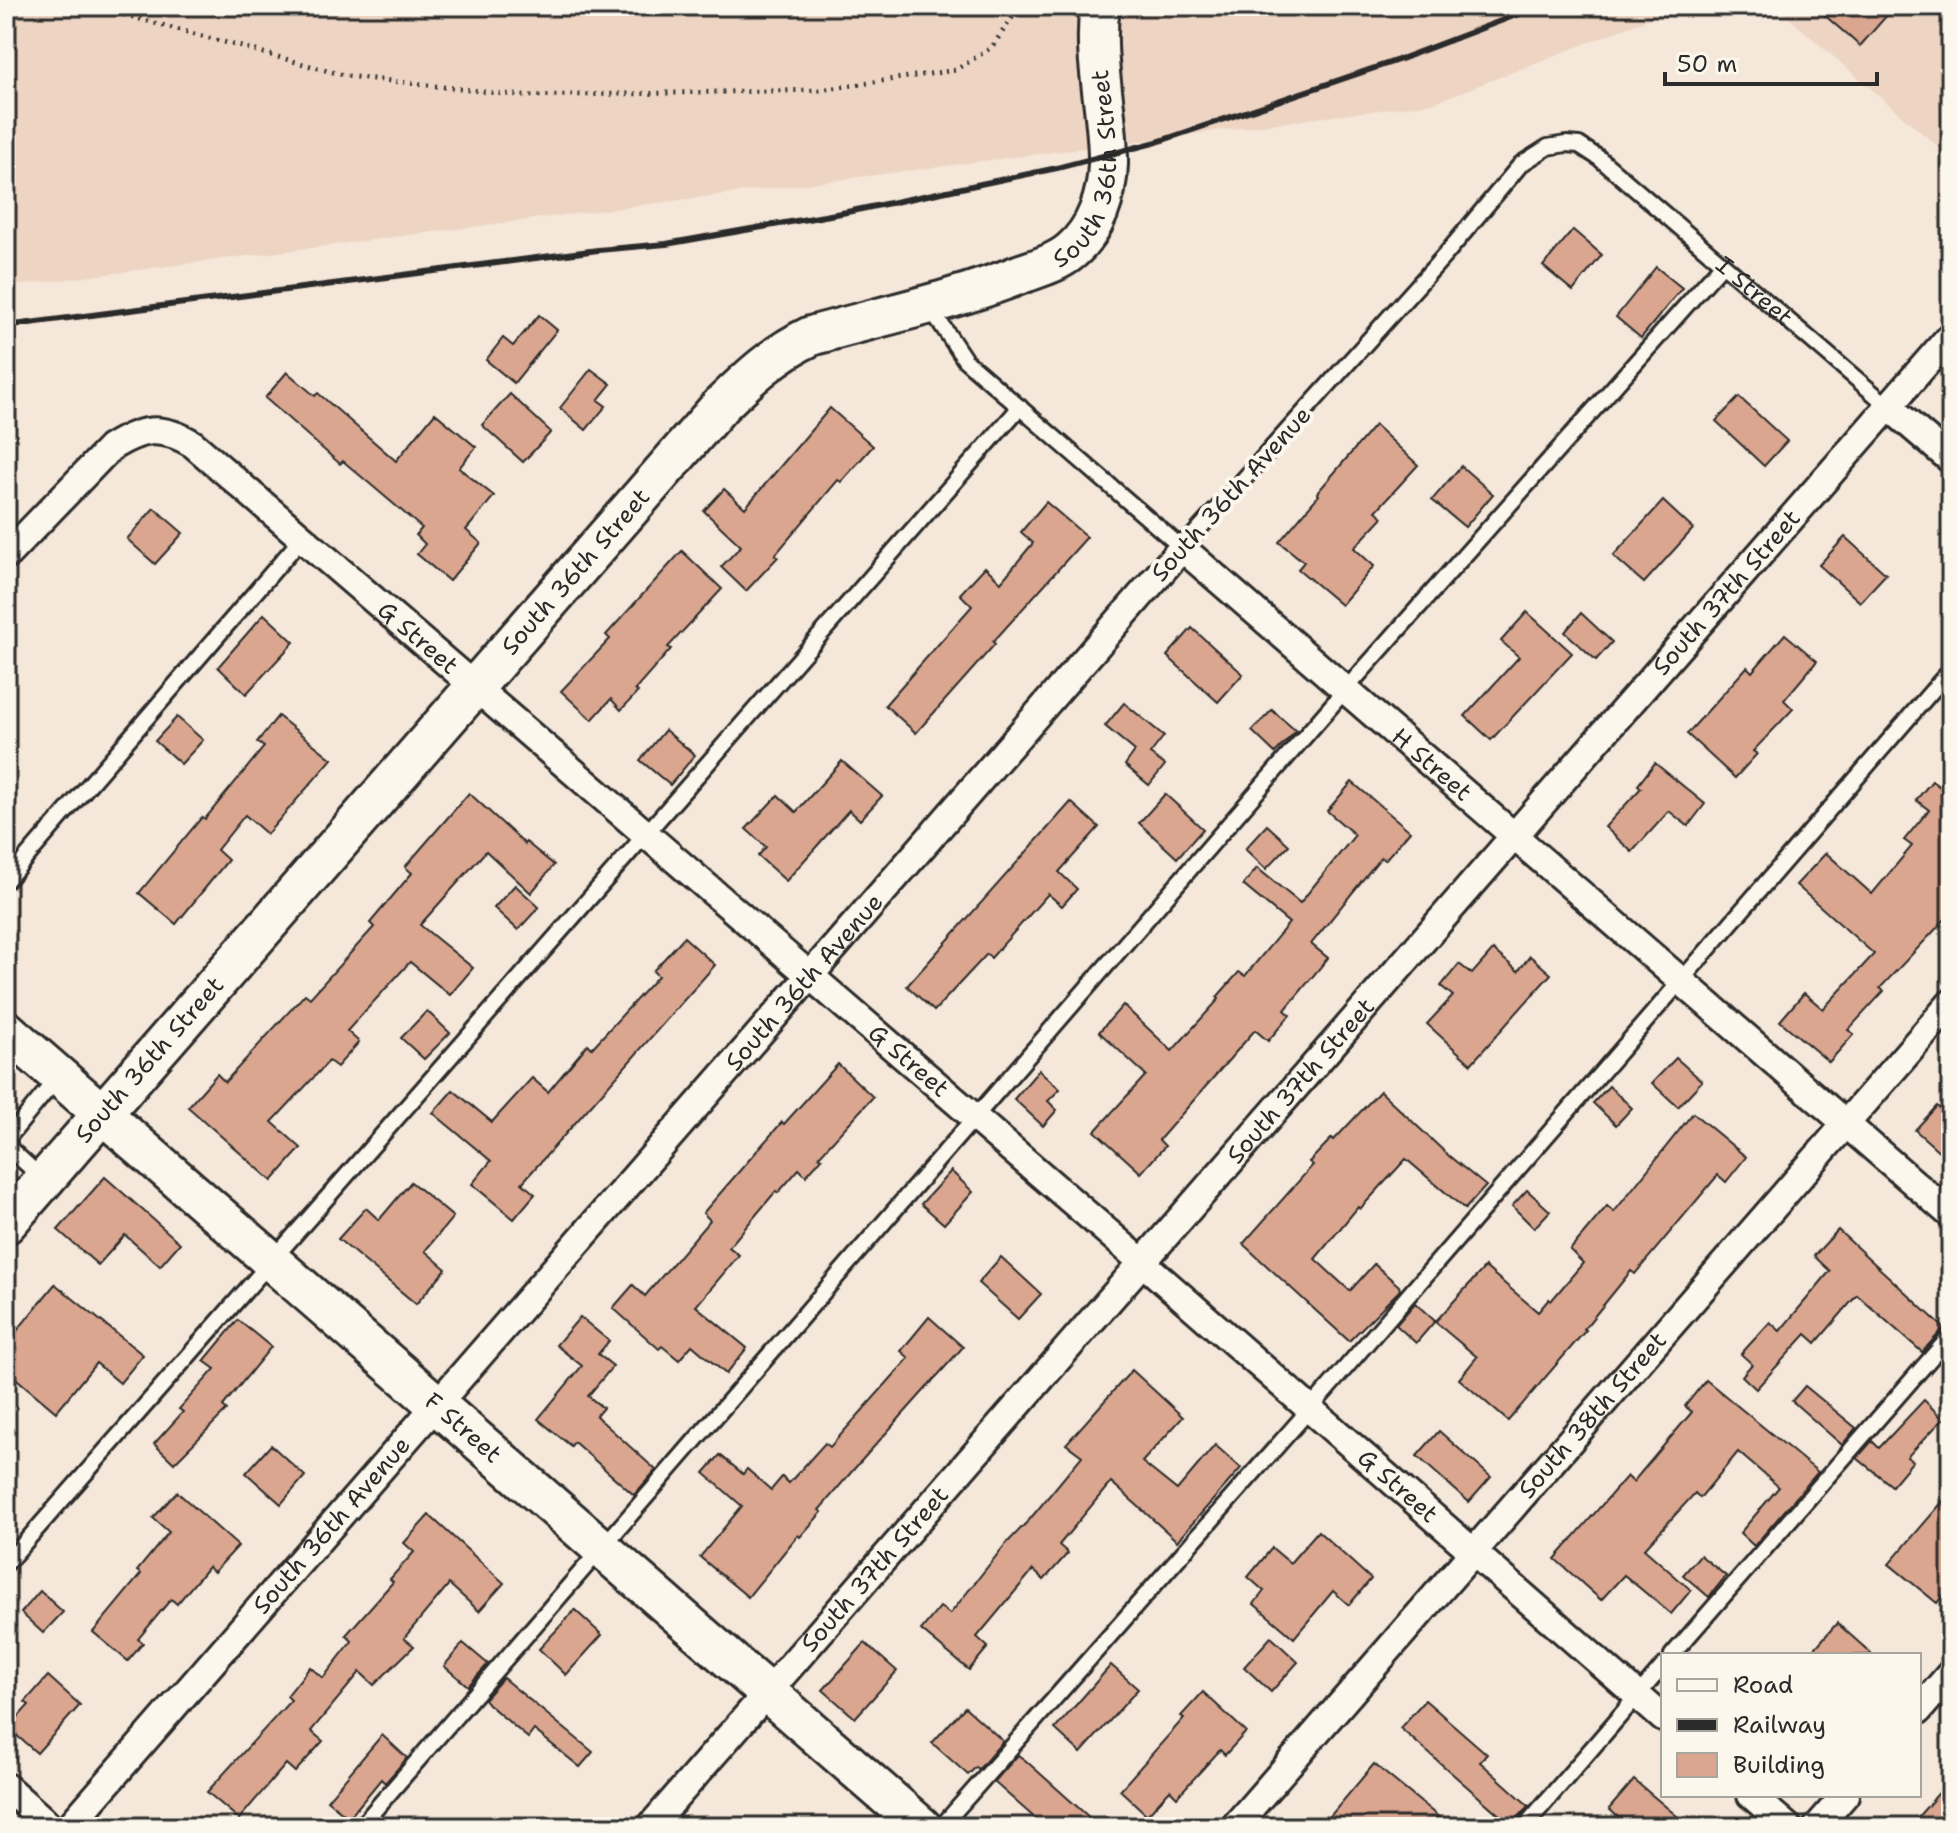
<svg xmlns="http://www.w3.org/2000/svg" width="1957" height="1833" viewBox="0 0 1957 1833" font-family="'Shantell Sans',sans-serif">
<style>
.built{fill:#edd4c3}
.building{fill:#dba68f;stroke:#2b2b2b;stroke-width:2}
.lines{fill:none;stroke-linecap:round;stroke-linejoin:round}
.lane-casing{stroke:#2b2b2b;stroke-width:20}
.street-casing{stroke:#2b2b2b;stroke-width:32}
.secondary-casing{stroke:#2b2b2b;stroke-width:44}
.path{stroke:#2b2b2b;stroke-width:5;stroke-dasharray:2 6;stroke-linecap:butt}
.lane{stroke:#fbf7ec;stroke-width:14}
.street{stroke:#fbf7ec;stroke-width:26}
.secondary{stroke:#fbf7ec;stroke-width:38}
.rail{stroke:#2b2b2b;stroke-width:6}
.labels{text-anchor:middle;stroke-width:8;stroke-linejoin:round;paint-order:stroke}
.street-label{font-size:24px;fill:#2b2b2b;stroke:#fbf7ec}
</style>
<rect width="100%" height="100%" fill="#f5e7d9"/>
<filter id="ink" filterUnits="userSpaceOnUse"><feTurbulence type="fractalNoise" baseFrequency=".0125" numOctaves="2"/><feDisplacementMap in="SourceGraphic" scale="16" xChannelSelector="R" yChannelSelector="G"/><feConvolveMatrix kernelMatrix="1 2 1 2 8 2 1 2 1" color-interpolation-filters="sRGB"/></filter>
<g filter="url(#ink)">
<g class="built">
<path d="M6,6H1682L1433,103L6,287Z"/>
<path d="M1775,6H1951V158Z"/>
</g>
<g class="building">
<path d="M1814,6H1895L1860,46Z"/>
<path d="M1573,230L1602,255L1573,291L1543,266Z"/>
<path d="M1656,267L1682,288L1641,338L1616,317Z"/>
<path d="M539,315L557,330L514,383L486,360L503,338L513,346Z"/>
<path d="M591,369L611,384L598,400L606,406L586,430L560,408Z"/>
<path d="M287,372L315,396L318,393L396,461L435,413L476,447L459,468L494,496L466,530L481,543L449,581L417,554L425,544L416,535L422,528L343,461L340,464L265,398Z"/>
<path d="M510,394L551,432L523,462L482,425Z"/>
<path d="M1739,397L1787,441L1764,466L1716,421Z"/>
<path d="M830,408L873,446L841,482L838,480L775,555L778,557L746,591L721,567L741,546L704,511L724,489L745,508Z"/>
<path d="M1375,425L1418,465L1376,511L1383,517L1354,548L1374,566L1341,605L1298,569L1304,562L1279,542L1319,495L1317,493Z"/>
<path d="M1461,466L1493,494L1465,527L1432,500Z"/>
<path d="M1663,501L1693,529L1644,583L1613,556Z"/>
<path d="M1046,502L1087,537L993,642L995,644L916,733L885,705L972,606L960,594L985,567L1001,582L1033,543L1021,532Z"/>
<path d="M154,508L183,533L155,564L127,539Z"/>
<path d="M1845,537L1886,574L1860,602L1819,565Z"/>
<path d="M682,551L722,589L668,647L671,649L635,690L638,692L621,710L611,699L592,720L561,691L610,639L606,635Z"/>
<path d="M1527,612L1572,653L1491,740L1465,716L1519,657L1501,641Z"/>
<path d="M1581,613L1612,642L1596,660L1565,632Z"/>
<path d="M264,614L294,642L246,694L218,667Z"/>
<path d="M1192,628L1243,674L1218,702L1167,656Z"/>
<path d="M1785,634L1817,661L1784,700L1793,709L1753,751L1757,754L1735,778L1687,734L1747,667L1752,672Z"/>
<path d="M1124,703L1164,736L1150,754L1165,765L1149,785L1125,765L1135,751L1105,726Z"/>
<path d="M1272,710L1296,731L1275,753L1252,731Z"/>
<path d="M278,716L332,759L267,834L245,815L217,850L228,860L176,924L139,893L202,817L205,819L264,747L257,742Z"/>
<path d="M177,717L203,740L181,764L155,741Z"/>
<path d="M665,730L695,755L670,785L640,760Z"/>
<path d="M842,761L882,796L860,820L849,810L786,881L758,856L766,847L746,829L778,795L796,812Z"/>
<path d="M1655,763L1705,804L1688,826L1669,811L1632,852L1605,827L1641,788L1638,785Z"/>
<path d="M1932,781L1945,791L1951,784V913L1880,988L1884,991L1848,1030L1854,1034L1829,1062L1780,1021L1804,993L1823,1009L1874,954L1796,885L1826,853L1872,894L1912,846L1904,840L1929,810L1916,800Z"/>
<path d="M1352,782L1410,831L1385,860L1381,857L1311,944L1328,958L1285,1010L1290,1015L1268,1041L1255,1030L1159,1140L1165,1146L1141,1173L1095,1131L1146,1075L1099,1032L1123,1005L1172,1051L1219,999L1217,997L1239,972L1245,976L1289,923L1243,885L1257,868L1300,903L1355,835L1327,811Z"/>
<path d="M469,793L525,844L526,842L554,865L531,893L486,851L420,925L473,968L450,995L410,962L347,1031L359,1042L337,1067L329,1061L272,1122L301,1148L272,1181L188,1107L217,1074L225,1082L305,994L310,998L374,927L370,923L412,873L405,867Z"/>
<path d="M1165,794L1203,829L1177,858L1139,823Z"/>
<path d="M1071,802L1099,827L1059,872L1077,889L1062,906L1048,894L991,958L987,954L934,1011L907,986Z"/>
<path d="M1267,825L1289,845L1266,869L1245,849Z"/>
<path d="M515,885L539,907L518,930L494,908Z"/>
<path d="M684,937L715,965L522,1183L535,1194L514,1219L472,1184L491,1161L433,1113L453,1090L492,1122L532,1078L548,1092L588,1044L592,1048L658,976L653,971Z"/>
<path d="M1493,950L1518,971L1530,956L1551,974L1471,1064L1427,1024L1453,996L1441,986L1459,964L1472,974Z"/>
<path d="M427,1011L450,1033L424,1059L401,1038Z"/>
<path d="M1676,1058L1702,1081L1678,1107L1652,1083Z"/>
<path d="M838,1064L873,1097L819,1156L822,1158L806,1176L799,1169L778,1193L776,1191L729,1247L739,1255L696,1306L747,1348L726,1374L692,1345L679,1360L662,1346L659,1349L613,1308L633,1285L645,1296L710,1220L703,1213L782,1122L784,1124Z"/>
<path d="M1039,1070L1060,1089L1048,1101L1057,1110L1043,1126L1014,1099Z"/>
<path d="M1609,1086L1632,1108L1616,1125L1593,1103Z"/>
<path d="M1380,1091L1449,1156L1486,1186L1465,1209L1406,1159L1360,1209L1358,1207L1315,1259L1350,1291L1374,1264L1399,1286L1400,1290L1349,1341L1243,1244L1313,1165L1309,1162L1332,1138L1334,1140Z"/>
<path d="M1937,1106L1951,1118V1162L1915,1130Z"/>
<path d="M1693,1113L1746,1157L1726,1182L1718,1175L1635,1274L1631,1271L1584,1329L1586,1330L1508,1421L1459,1379L1477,1357L1435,1322L1485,1267L1538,1312L1549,1299L1551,1301L1583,1263L1570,1250L1607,1206L1614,1212Z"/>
<path d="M951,1171L973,1192L944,1224L921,1204Z"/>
<path d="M105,1177L180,1243L160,1266L125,1235L98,1265L58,1230Z"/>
<path d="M411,1182L453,1217L425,1251L446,1269L416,1304L338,1239L366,1208L379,1220Z"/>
<path d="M1527,1190L1550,1211L1534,1228L1512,1206Z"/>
<path d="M1838,1230L1944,1328L1922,1352L1857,1295L1816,1343L1806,1334L1756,1389L1742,1376L1752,1364L1741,1354L1770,1322L1780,1331L1830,1271L1814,1256Z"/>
<path d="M1001,1257L1041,1294L1018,1319L978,1283Z"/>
<path d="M55,1284L143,1355L120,1383L96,1363L56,1412L6,1370V1344Z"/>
<path d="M1415,1303L1435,1321L1416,1343L1396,1325Z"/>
<path d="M580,1317L609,1341L598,1354L613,1366L588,1396L603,1408L596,1416L656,1470L634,1495L574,1442L571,1446L538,1419L582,1366L556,1345Z"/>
<path d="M929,1317L963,1347L854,1469L819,1510L822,1512L800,1537L798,1535L748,1597L700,1557L742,1506L704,1473L720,1455L743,1474L747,1469L771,1490L782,1477L789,1483L825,1443L830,1447L909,1358L901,1351Z"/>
<path d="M238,1320L271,1347L223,1406L227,1410L174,1463L154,1444L183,1412L179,1409L215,1369L204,1361Z"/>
<path d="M1132,1370L1183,1417L1142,1462L1177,1490L1215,1445L1241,1468L1177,1541L1111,1482L1059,1545L1068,1553L1044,1580L1033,1570L977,1637L988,1647L969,1670L921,1630L940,1607L950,1614L1005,1545L1030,1519L1082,1456L1066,1444Z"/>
<path d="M1706,1380L1818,1472L1754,1546L1740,1533L1779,1487L1738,1452L1700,1498L1695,1493L1644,1549L1691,1590L1671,1614L1624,1575L1601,1600L1555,1559L1627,1476L1633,1482L1692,1412L1685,1406Z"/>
<path d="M1805,1386L1856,1428L1842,1445L1792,1401Z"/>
<path d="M1924,1400L1943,1419L1907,1457L1913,1461L1892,1486L1857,1458L1872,1441L1879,1448Z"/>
<path d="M1439,1431L1491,1477L1469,1502L1417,1456Z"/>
<path d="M271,1445L305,1476L281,1504L246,1473Z"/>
<path d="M177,1492L238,1546L214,1572L208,1567L177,1604L171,1599L138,1639L143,1643L128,1661L93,1632L141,1574L137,1571L169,1532L153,1518Z"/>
<path d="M1951,1492V1586L1937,1603L1889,1564Z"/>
<path d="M429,1515L504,1583L479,1611L449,1584L404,1638L414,1646L374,1685L360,1672L311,1731L323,1741L295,1772L286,1764L239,1819L207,1792L291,1700L287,1696L310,1667L323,1678L352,1641L346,1635L393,1582L390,1579L414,1552L404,1543Z"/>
<path d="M1318,1531L1371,1579L1349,1605L1333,1591L1294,1638L1254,1604L1264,1591L1248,1577L1272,1548L1290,1563Z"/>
<path d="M1700,1555L1726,1576L1709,1597L1683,1575Z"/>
<path d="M40,1591L63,1612L43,1633L21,1613Z"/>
<path d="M575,1610L602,1635L566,1675L539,1649Z"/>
<path d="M1837,1623L1873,1655H1809Z"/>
<path d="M1271,1637L1298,1662L1271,1692L1244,1667Z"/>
<path d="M463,1643L488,1664L468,1686L444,1666Z"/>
<path d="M865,1643L897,1671L855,1718L823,1690Z"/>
<path d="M1111,1665L1138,1689L1081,1753L1055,1729Z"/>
<path d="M48,1676L80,1705L37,1753L8,1728L29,1705L25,1702Z"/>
<path d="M503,1678L593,1752L580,1767L534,1730L528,1738L488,1704L484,1699Z"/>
<path d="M1203,1692L1246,1732L1225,1755L1220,1750L1177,1797L1170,1790L1147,1815L1120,1790L1184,1718L1181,1716Z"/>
<path d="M1425,1700L1487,1754L1480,1762L1529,1806L1511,1825L1400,1728Z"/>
<path d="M965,1707L1003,1741L979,1769L976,1767L968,1775L932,1743Z"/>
<path d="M382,1735L407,1758L385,1783L381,1779L349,1818L327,1800Z"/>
<path d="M1018,1755L1025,1760L1100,1827H1045L994,1782Z"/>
<path d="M1374,1764L1451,1827H1321Z"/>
<path d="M1951,1779V1827H1909Z"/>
<path d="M1634,1780L1690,1827H1629L1609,1809Z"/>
</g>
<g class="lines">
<defs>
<g id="lane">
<path id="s1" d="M929,306L965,360L1182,548L1446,254L1521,164L1548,147L1566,144L1579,145L1599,158L1888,406"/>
<path d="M6,881L302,538"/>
<path d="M44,1180L10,1149L8,1138L57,1078"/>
<path d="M6,1564L1020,407"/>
<path d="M1672,1655L1951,1335"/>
<path d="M360,1827L1346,689L1722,265"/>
<path d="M941,1827L1309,1410L1951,669"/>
<path d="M1524,1827L1663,1666"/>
</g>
<g id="street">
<path d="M1888,406L1951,460"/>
<path id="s2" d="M6,556L110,448C140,429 161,424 193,444L1111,1235L1663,1718"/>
<path d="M1919,1710L1951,1673"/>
<path d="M6,1787L51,1827"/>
<path d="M1751,1795L1788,1827"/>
<path id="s3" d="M69,1827L1182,548L1951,1215"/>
<path id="s4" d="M650,1827L1951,335"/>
<path id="s5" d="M1234,1827L1951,1003"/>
<path d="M1817,1827L1845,1795"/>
</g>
<g id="secondary">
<path id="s6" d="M6,1030L922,1827"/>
<path id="s7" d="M6,1224L721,405C749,378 775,353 811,336C881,316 954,301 1021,274C1038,268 1057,263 1071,251C1096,230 1107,196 1108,164C1109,112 1092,59 1100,6"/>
</g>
</defs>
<use href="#lane" class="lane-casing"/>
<use href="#street" class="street-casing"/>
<use href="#secondary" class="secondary-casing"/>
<path class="path" d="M93,6L347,76L523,96L820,90L956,70L992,47L1020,6"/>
<use href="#lane" class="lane"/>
<use href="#street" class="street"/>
<use href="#secondary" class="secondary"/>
<path class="rail" d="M6,326L598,250L666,244L847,212L1057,168L1157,142L1398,60L1540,6"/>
</g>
</g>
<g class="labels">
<g class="street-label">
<text dy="8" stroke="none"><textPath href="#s7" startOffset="1562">South 36th Street</textPath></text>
<text dy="8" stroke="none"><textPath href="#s1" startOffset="1156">I Street</textPath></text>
<text transform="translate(1231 494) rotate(-48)" y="8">South 36th Avenue</text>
<text dy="8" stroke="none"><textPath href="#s7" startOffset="866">South 36th Street</textPath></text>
<text dy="8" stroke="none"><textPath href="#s4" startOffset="1638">South 37th Street</textPath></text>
<text dy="8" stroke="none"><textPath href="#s2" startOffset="536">G Street</textPath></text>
<text dy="8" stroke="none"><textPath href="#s3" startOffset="2026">H Street</textPath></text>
<text dy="8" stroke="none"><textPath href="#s3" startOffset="1120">South 36th Avenue</textPath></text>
<text dy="8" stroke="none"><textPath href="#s7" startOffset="218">South 36th Street</textPath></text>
<text dy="8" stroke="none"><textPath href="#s2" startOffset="1184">G Street</textPath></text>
<text dy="8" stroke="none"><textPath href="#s4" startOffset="990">South 37th Street</textPath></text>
<text dy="8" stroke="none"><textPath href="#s5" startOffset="546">South 38th Street</textPath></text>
<text dy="8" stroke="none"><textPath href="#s6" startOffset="606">F Street</textPath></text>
<text dy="8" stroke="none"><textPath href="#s2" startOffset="1832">G Street</textPath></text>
<text dy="8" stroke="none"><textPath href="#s3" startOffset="400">South 36th Avenue</textPath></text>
<text dy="8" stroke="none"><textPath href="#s4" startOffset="342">South 37th Street</textPath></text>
</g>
</g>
<rect width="1957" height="1833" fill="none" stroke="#fbf7ec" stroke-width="32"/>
<rect x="16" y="16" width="1925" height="1801" fill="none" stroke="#2b2b2b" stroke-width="3" filter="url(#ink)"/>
<rect x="1661" y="1653" width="260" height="144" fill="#fbf7ec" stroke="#a8a59f" stroke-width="2"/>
<rect x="1677" y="1679" width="40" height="12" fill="#fbf7ec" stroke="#a8a59f" stroke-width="2"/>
<text x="1733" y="1693" font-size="24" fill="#2b2b2b">Road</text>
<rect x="1677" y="1719" width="40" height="12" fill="#2b2b2b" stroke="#a8a59f" stroke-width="2"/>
<text x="1733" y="1733" font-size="24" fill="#2b2b2b">Railway</text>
<rect x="1677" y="1753" width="40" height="24" fill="#dba68f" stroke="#a8a59f" stroke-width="2"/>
<text x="1733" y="1773" font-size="24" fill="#2b2b2b">Building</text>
<path d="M1665 72v12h212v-12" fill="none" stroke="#2b2b2b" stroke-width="4"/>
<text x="1677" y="72" font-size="24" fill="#2b2b2b" stroke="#fbf7ec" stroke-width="6" paint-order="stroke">50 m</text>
</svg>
